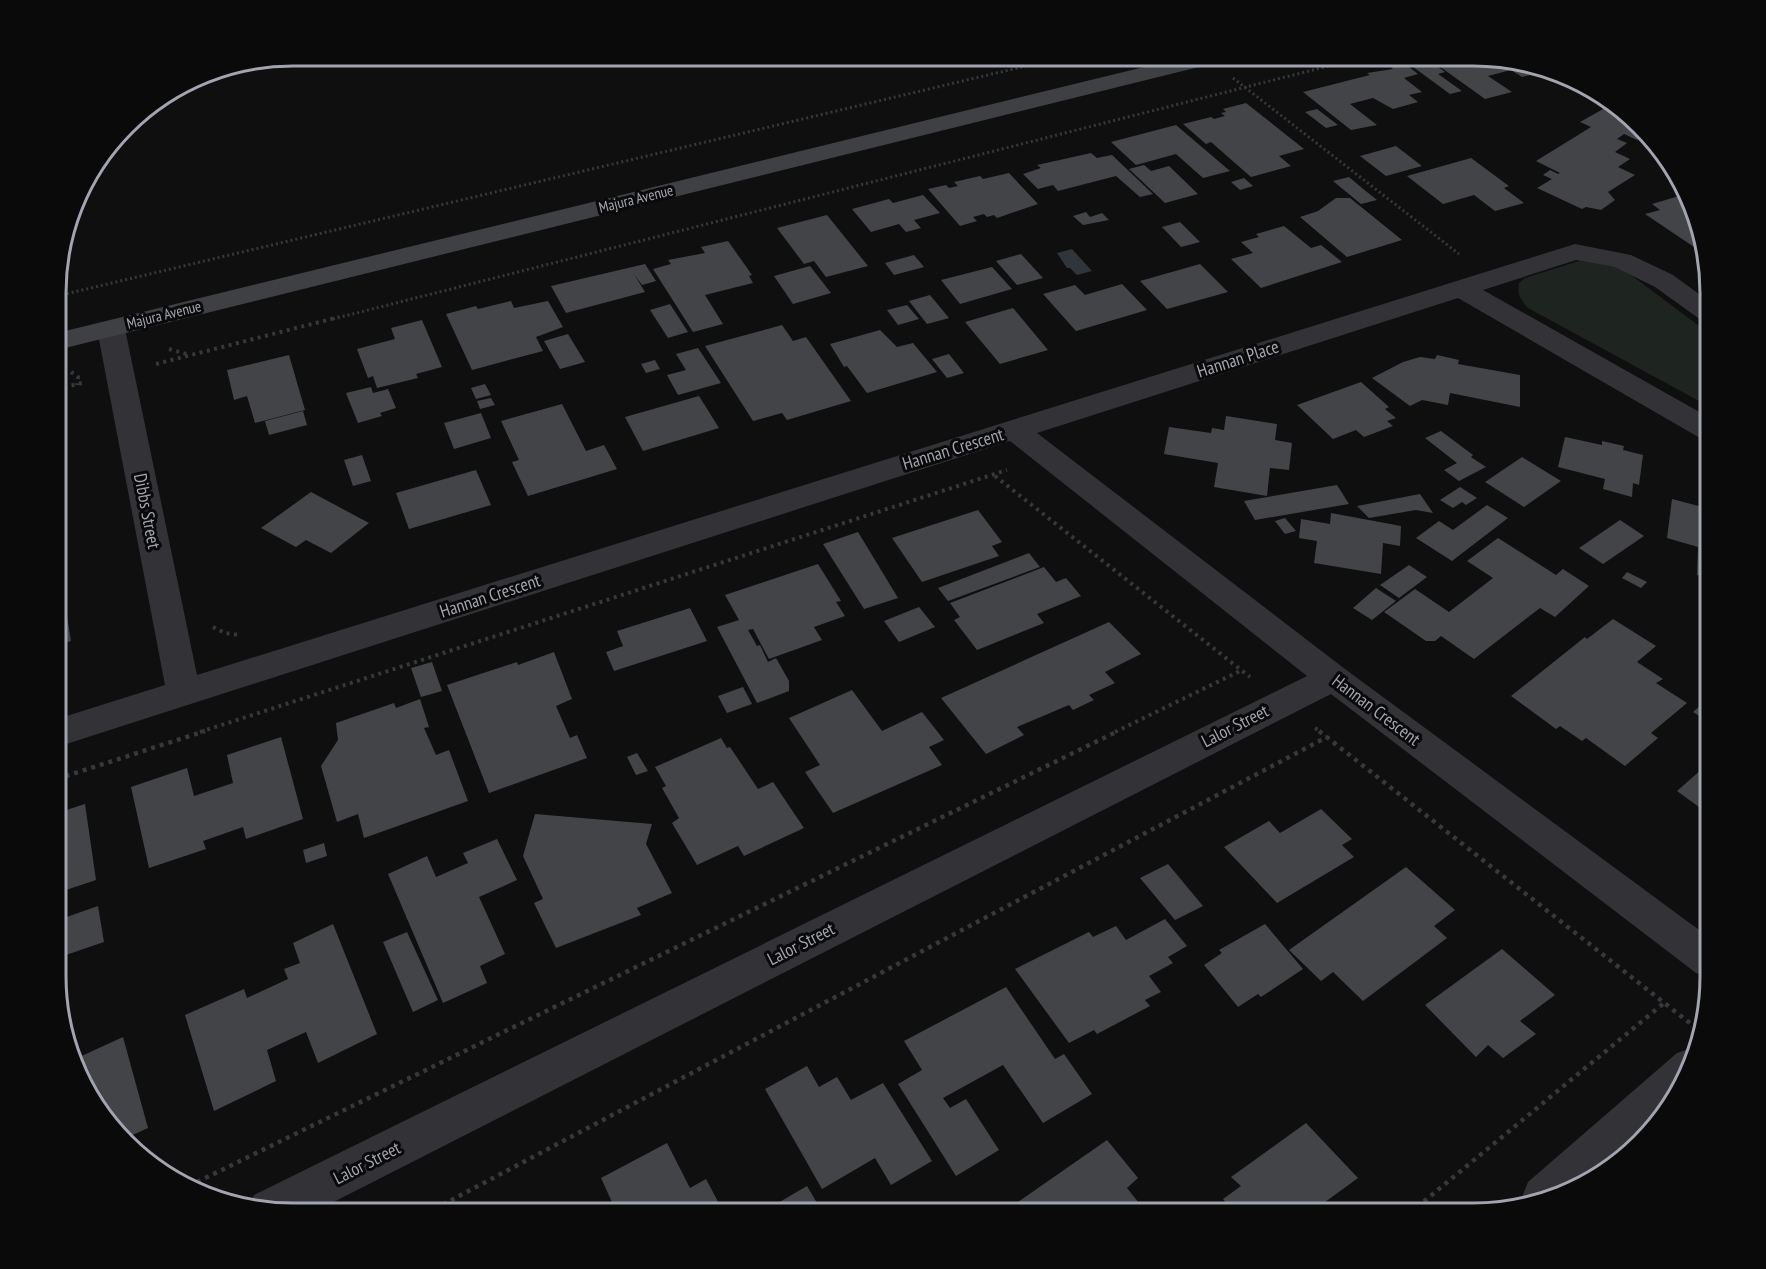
<svg xmlns="http://www.w3.org/2000/svg" width="1766" height="1269" viewBox="0 0 1766 1269" font-family="'PT Sans Narrow',sans-serif">
<style>
.green{fill:#1e241f}
.water{fill:#2f353b}
.building{fill:#434448}
.lines{fill:none;stroke-linecap:round;stroke-linejoin:round}
.path-far2{stroke:#37383c;stroke-width:3;stroke-dasharray:2 3;stroke-linecap:butt}
.path-far1{stroke:#37383c;stroke-width:4;stroke-dasharray:3 4.5;stroke-linecap:butt}
.path{stroke:#37383c;stroke-width:4.5;stroke-dasharray:4 5;stroke-linecap:butt}
.minor{fill:#333337;fill-rule:evenodd}
.secondary{fill:#3f4044;fill-rule:evenodd}
.labels{text-anchor:middle;stroke-width:6;stroke-linejoin:round;paint-order:stroke}
.far-street-label{font-size:15px;fill:#a2a5af;stroke:#0a0a0b}
.street-label{font-size:18px;fill:#a2a5af;stroke:#0a0a0b}
.rim{fill:none;stroke:#a2a5af;stroke-width:3}
</style>
<rect width="100%" height="100%" fill="#0f0f10"/>
<path class="green" d="M1579,261L1614,266L1627,272L1710,334V407L1528,308C1521,300 1517,295 1519,283L1525,278Z"/>
<path class="water" d="M1072,249L1092,271L1077,275L1070,268H1067L1057,253Z"/>
<g class="building">
<path d="M1425,56H1488L1541,66L1532,69L1538,73L1522,77L1511,70L1488,76L1512,92L1485,99Z"/>
<path d="M1428,59L1445,72L1438,74L1462,91L1450,94L1409,64Z"/>
<path d="M1404,63L1418,74L1404,78L1422,92L1409,95L1418,102L1393,109L1373,98L1350,104L1377,125L1351,130L1303,92L1370,75L1367,73L1393,69L1389,66Z"/>
<path d="M1246,103L1304,149L1279,156L1291,166L1251,177L1211,142L1206,144L1183,124L1211,117L1214,119L1225,116L1221,113L1226,112L1223,109Z"/>
<path d="M1612,104L1619,106L1643,135L1637,140L1624,134L1617,139L1627,143L1615,152L1630,159L1618,167L1635,175L1608,192L1615,200L1601,210L1586,207L1582,209L1537,188L1552,179L1543,175L1550,170L1558,174L1560,173L1536,161L1591,127L1580,122Z"/>
<path d="M1317,109L1338,125L1326,128L1305,112Z"/>
<path d="M1176,125L1230,171L1203,178L1176,154L1136,165L1111,142Z"/>
<path d="M1396,146L1422,166L1386,176L1360,156Z"/>
<path d="M1091,153L1097,158L1112,155L1153,194L1140,197L1116,176L1058,191L1053,185L1038,189L1023,174L1041,168L1037,165Z"/>
<path d="M1471,158L1509,186L1504,188L1524,203L1495,211L1474,195L1443,204L1407,176Z"/>
<path d="M1144,165L1151,171L1169,166L1198,194L1165,203L1129,169Z"/>
<path d="M1009,173L1038,204L997,218L994,215L987,217L984,214L973,217L977,221L960,226L928,189L946,185L949,188L958,186L954,182L980,176L983,179Z"/>
<path d="M1349,177L1362,188L1377,200L1361,204L1333,181Z"/>
<path d="M1244,178L1253,186L1240,190L1231,182Z"/>
<path d="M923,195L940,213L914,220L921,228L906,232L899,224L871,232L852,209L889,199L893,203Z"/>
<path d="M1679,196L1690,204L1703,253L1645,214L1660,210L1652,204Z"/>
<path d="M1336,198H1350L1402,240L1347,257L1300,217L1318,211Z"/>
<path d="M1086,212L1090,217L1102,213L1109,220L1083,225L1073,216Z"/>
<path d="M827,215L868,266L826,277L814,261L804,264L777,228Z"/>
<path d="M1180,222L1200,242L1181,247L1162,227Z"/>
<path d="M1284,226L1311,248L1321,245L1342,262L1261,288L1231,259L1253,253L1241,242L1259,237L1256,234Z"/>
<path d="M728,241L752,275L749,276L753,283L705,295L723,324L693,332L653,269L671,264L668,260L705,253L701,247Z"/>
<path d="M1021,254L1043,278L1017,285L996,261Z"/>
<path d="M914,255L924,267L894,275L885,263Z"/>
<path d="M645,264L656,281L642,285L634,274L645,292L566,313L551,286Z"/>
<path d="M1200,264L1228,292L1167,309L1140,281Z"/>
<path d="M810,266L831,293L793,304L774,276Z"/>
<path d="M992,267L1012,289L960,304L941,280Z"/>
<path d="M1122,284L1147,310L1076,331L1043,294L1075,285L1085,295Z"/>
<path d="M930,295L949,318L927,324L909,301Z"/>
<path d="M511,301L514,308L548,301L563,327L536,337L543,351L472,370L446,314L476,306L478,309Z"/>
<path d="M670,304L688,332L668,338L650,310Z"/>
<path d="M907,305L919,319L898,325L887,310Z"/>
<path d="M1013,308L1048,350L1000,364L965,322Z"/>
<path d="M422,320L442,367L416,374L418,378L377,388L373,376L368,378L357,349L395,339L391,328Z"/>
<path d="M782,325L793,341L806,337L851,401L787,420L782,413L753,421L705,346Z"/>
<path d="M880,330L897,347L913,343L937,372L867,393L847,366L844,367L830,344Z"/>
<path d="M568,334L585,362L560,369L544,341Z"/>
<path d="M698,348L721,383L678,395L667,375L686,370L676,354Z"/>
<path d="M949,354L964,373L947,378L932,359Z"/>
<path d="M289,355L305,410L255,423L247,396L234,400L227,370Z"/>
<path d="M1437,355L1459,360L1458,364L1520,375V407L1450,393L1448,405L1422,400L1410,406L1372,378L1403,362L1420,357L1435,359Z"/>
<path d="M655,360L660,369L646,373L641,364Z"/>
<path d="M1361,382L1389,407L1385,409L1396,418L1387,421L1393,426L1364,437L1356,430L1333,439L1297,405Z"/>
<path d="M485,384L491,395L476,399L471,388Z"/>
<path d="M371,387L373,393L388,389L396,408L380,413L382,416L358,423L346,393Z"/>
<path d="M699,396L719,428L643,451L625,417Z"/>
<path d="M491,398L495,405L480,409L477,401Z"/>
<path d="M562,404L586,451L604,445L617,469L528,496L512,462L519,460L501,421Z"/>
<path d="M303,411L307,425L269,435L265,421Z"/>
<path d="M481,413L491,438L454,449L444,423Z"/>
<path d="M1226,416L1277,424L1275,440L1292,443L1289,470L1270,468L1267,496L1214,487L1218,463L1164,454L1169,427L1211,433L1212,428L1224,430Z"/>
<path d="M1441,431L1473,455L1471,457L1486,467L1459,481L1444,470L1457,463L1425,438Z"/>
<path d="M1565,437L1602,445V441L1624,446L1623,450L1643,455L1639,485L1633,483L1632,497L1603,489L1605,479L1558,467Z"/>
<path d="M362,455L371,481L353,486L344,460Z"/>
<path d="M1522,457L1561,481L1524,507L1485,482Z"/>
<path d="M476,470L491,505L409,529L396,493Z"/>
<path d="M1337,485L1349,504L1255,520L1244,501Z"/>
<path d="M1460,487L1477,498L1466,505L1462,502L1453,508L1440,500Z"/>
<path d="M311,492L369,523L331,553L306,540L296,547L261,528Z"/>
<path d="M1420,494L1433,513L1416,510L1369,518L1357,506Z"/>
<path d="M1672,499L1710,509V578L1697,575L1698,547L1667,538Z"/>
<path d="M1487,505L1508,518L1452,561L1416,538L1439,521L1453,530Z"/>
<path d="M978,510L1002,542L992,546L999,556L922,582L892,538Z"/>
<path d="M1331,513L1401,526L1400,546L1383,543L1381,574L1314,563L1317,541L1299,538L1301,519L1330,524Z"/>
<path d="M1285,518L1296,531L1285,534L1275,521Z"/>
<path d="M1620,520L1644,536L1603,564L1579,548Z"/>
<path d="M858,532L898,598L864,609L823,544Z"/>
<path d="M1498,538L1556,575L1563,569L1589,586L1555,617L1540,608L1474,659L1441,636L1435,641H1426L1384,612L1415,589L1449,612L1493,578L1467,561Z"/>
<path d="M1029,553L1040,567L948,601L938,588Z"/>
<path d="M57,554L71,641L57,645Z"/>
<path d="M818,564L841,601L836,602L845,616L814,627L822,640L769,659L753,629L748,630L757,646L760,645L768,662L776,658L789,681V691L757,703L717,627L739,620L725,595Z"/>
<path d="M1409,565L1427,577L1399,598L1380,585Z"/>
<path d="M1044,567L1056,582L1066,578L1081,596L1037,614L1044,623L977,650L954,620L960,617L950,603Z"/>
<path d="M1627,572L1647,582L1641,588L1622,578Z"/>
<path d="M1376,588L1396,601L1372,620L1353,608Z"/>
<path d="M919,607L935,627L899,642L884,621Z"/>
<path d="M690,608L707,641L614,671L606,652L623,646L617,631Z"/>
<path d="M1613,619L1656,646L1637,662L1663,679L1656,683L1687,703L1651,733L1658,738L1625,766L1586,738L1582,741L1560,726L1556,729L1511,696L1585,637L1587,639Z"/>
<path d="M1109,622L1141,654L1105,672L1115,683L1089,695L1094,700L1073,710L1069,705L1017,727L1024,735L986,754L941,698Z"/>
<path d="M554,652L572,699L556,706L570,738L577,735L587,758L489,793L447,685L517,662L518,665Z"/>
<path d="M432,662L442,691L421,697L411,668Z"/>
<path d="M743,687L752,704L727,713L718,696Z"/>
<path d="M852,690L882,731L922,712L944,740L929,747L942,765L833,813L805,772L820,765L789,718Z"/>
<path d="M1710,697V723L1693,712Z"/>
<path d="M420,699L429,727L424,728L436,755L449,750L468,801L364,838L358,814L337,822L321,766L338,740L336,723L394,703L396,708Z"/>
<path d="M281,737L303,819L246,839L243,827L203,841L206,849L149,868L131,787L187,768L194,796L233,783L227,755Z"/>
<path d="M721,738L727,748L730,747L758,789L773,782L804,828L744,856L738,846L697,865L672,823L679,818L662,788L666,786L655,767Z"/>
<path d="M637,753L648,771L636,775L627,757Z"/>
<path d="M1710,762V815L1677,791Z"/>
<path d="M85,804L96,880L57,893V813Z"/>
<path d="M1321,809L1352,839L1342,845L1354,857L1277,903L1224,847L1269,821L1280,833Z"/>
<path d="M535,814L652,824L646,844L672,893L637,908L641,915L556,948L534,903L543,899L523,856Z"/>
<path d="M497,839L517,880L479,897L505,954L480,966L487,983L443,1003L388,874L427,856L436,877L468,863L463,853Z"/>
<path d="M324,843L327,856L306,863L303,850Z"/>
<path d="M1168,864L1203,906L1175,920L1140,878Z"/>
<path d="M1406,867L1455,910L1434,926L1447,938L1363,1001L1333,972L1321,981L1289,950Z"/>
<path d="M57,906L61,919L98,906L104,942L57,958Z"/>
<path d="M1165,919L1187,946L1168,957L1173,963L1149,976L1161,992L1145,1000L1150,1006L1097,1034L1094,1030L1069,1043L1015,969L1089,932L1093,937L1116,926L1126,940Z"/>
<path d="M333,924L377,1034L318,1063L306,1032L267,1050L276,1081L214,1111L185,1015L244,989L247,998L288,979L284,969L300,963L293,943Z"/>
<path d="M1265,924L1303,969L1261,997L1258,994L1238,1007L1204,965L1222,953L1219,950Z"/>
<path d="M407,932L438,1000L413,1012L383,942Z"/>
<path d="M1502,949L1555,995L1520,1021L1536,1034L1503,1058L1488,1045L1476,1057L1425,1005Z"/>
<path d="M1006,987L1055,1059L1064,1054L1092,1094L1043,1123L1003,1065L943,1098L950,1108L966,1099L999,1150L956,1176L898,1084L922,1070L904,1041Z"/>
<path d="M123,1037L148,1128L126,1138L87,1094L75,1059Z"/>
<path d="M807,1066L819,1087L837,1077L851,1100L883,1083L932,1161L891,1185L875,1158L822,1189L765,1089Z"/>
<path d="M1306,1123L1358,1178L1310,1213H1261L1258,1210L1254,1213H1233L1223,1199L1241,1186L1231,1177Z"/>
<path d="M1107,1140L1138,1178L1127,1188L1147,1213H1027L1018,1202Z"/>
<path d="M667,1143L690,1188L706,1179L724,1213H617L601,1178Z"/>
<path d="M807,1186L823,1213H775L771,1207Z"/>
</g>
<g class="lines">
<g class="path-far2">
<path d="M1233,78L1459,254"/>
<path d="M57,296L1068,56"/>
<path d="M333,319L1368,56"/>
</g>
<g class="path-far1">
<path d="M169,349L190,355"/>
<path d="M156,364L339,317"/>
<path d="M71,372L78,377L77,385"/>
<path d="M57,381L65,372"/>
<path d="M57,389L82,383"/>
<path d="M995,476L1250,677"/>
<path d="M213,627L225,633L239,635"/>
<path d="M1315,728L1321,732"/>
<path d="M200,732L1007,470"/>
<path d="M1115,732L1242,670"/>
</g>
<g class="path">
<path d="M1319,731L1691,1024"/>
<path d="M57,779L205,731"/>
<path d="M189,1186L1118,731"/>
<path d="M427,1213L1327,737"/>
<path d="M1410,1213L1664,1003"/>
</g>
<g class="minor">
<path d="M1575,244L1631,255L1673,275L1710,302V322L1701,320L1655,287L1615,267L1576,260L1483,290L1710,418V440L1700,438L1458,298L1037,433L1345,669L1710,938V978L1696,973L1331,694L312,1213H278L249,1207L254,1195L1307,676L1010,441L57,747V719L165,685L97,329L101,323L111,321L121,323L125,329L197,675Z"/>
<path d="M1692,1048L1696,1049L1693,1066L1661,1121L1578,1189L1524,1202L1522,1197L1528,1182L1677,1053Z"/>
</g>
<path class="secondary" d="M1189,56H1226L1223,61L57,350V333Z"/>
</g>
<g class="labels">
<g class="far-street-label">
<text transform="translate(636 199) rotate(-14)" y="5">Majura Avenue</text>
<text transform="translate(164 315) rotate(-14)" y="5">Majura Avenue</text>
</g>
<g class="street-label">
<text transform="translate(1238 359) rotate(-18)" y="6">Hannan Place</text>
<text transform="translate(953 449) rotate(-17)" y="6">Hannan Crescent</text>
<text transform="translate(147 511) rotate(79)" y="6">Dibbs Street</text>
<text transform="translate(490 596) rotate(-18)" y="6">Hannan Crescent</text>
<text transform="translate(1376 710) rotate(37)" y="6">Hannan Crescent</text>
<text transform="translate(1235 726) rotate(-27)" y="6">Lalor Street</text>
<text transform="translate(801 944) rotate(-27)" y="6">Lalor Street</text>
<text transform="translate(367 1163) rotate(-27)" y="6">Lalor Street</text>
</g>
</g>
<path d="M0 0H1766V1269H0ZM293 66H1473A227 227 0 0 1 1700 293V976A227 227 0 0 1 1473 1203H293A227 227 0 0 1 66 976V293A227 227 0 0 1 293 66Z" fill="#0a0a0b" fill-rule="evenodd"/>
<path class="rim" d="M293 66H1473A227 227 0 0 1 1700 293V976A227 227 0 0 1 1473 1203H293A227 227 0 0 1 66 976V293A227 227 0 0 1 293 66Z"/>
</svg>
